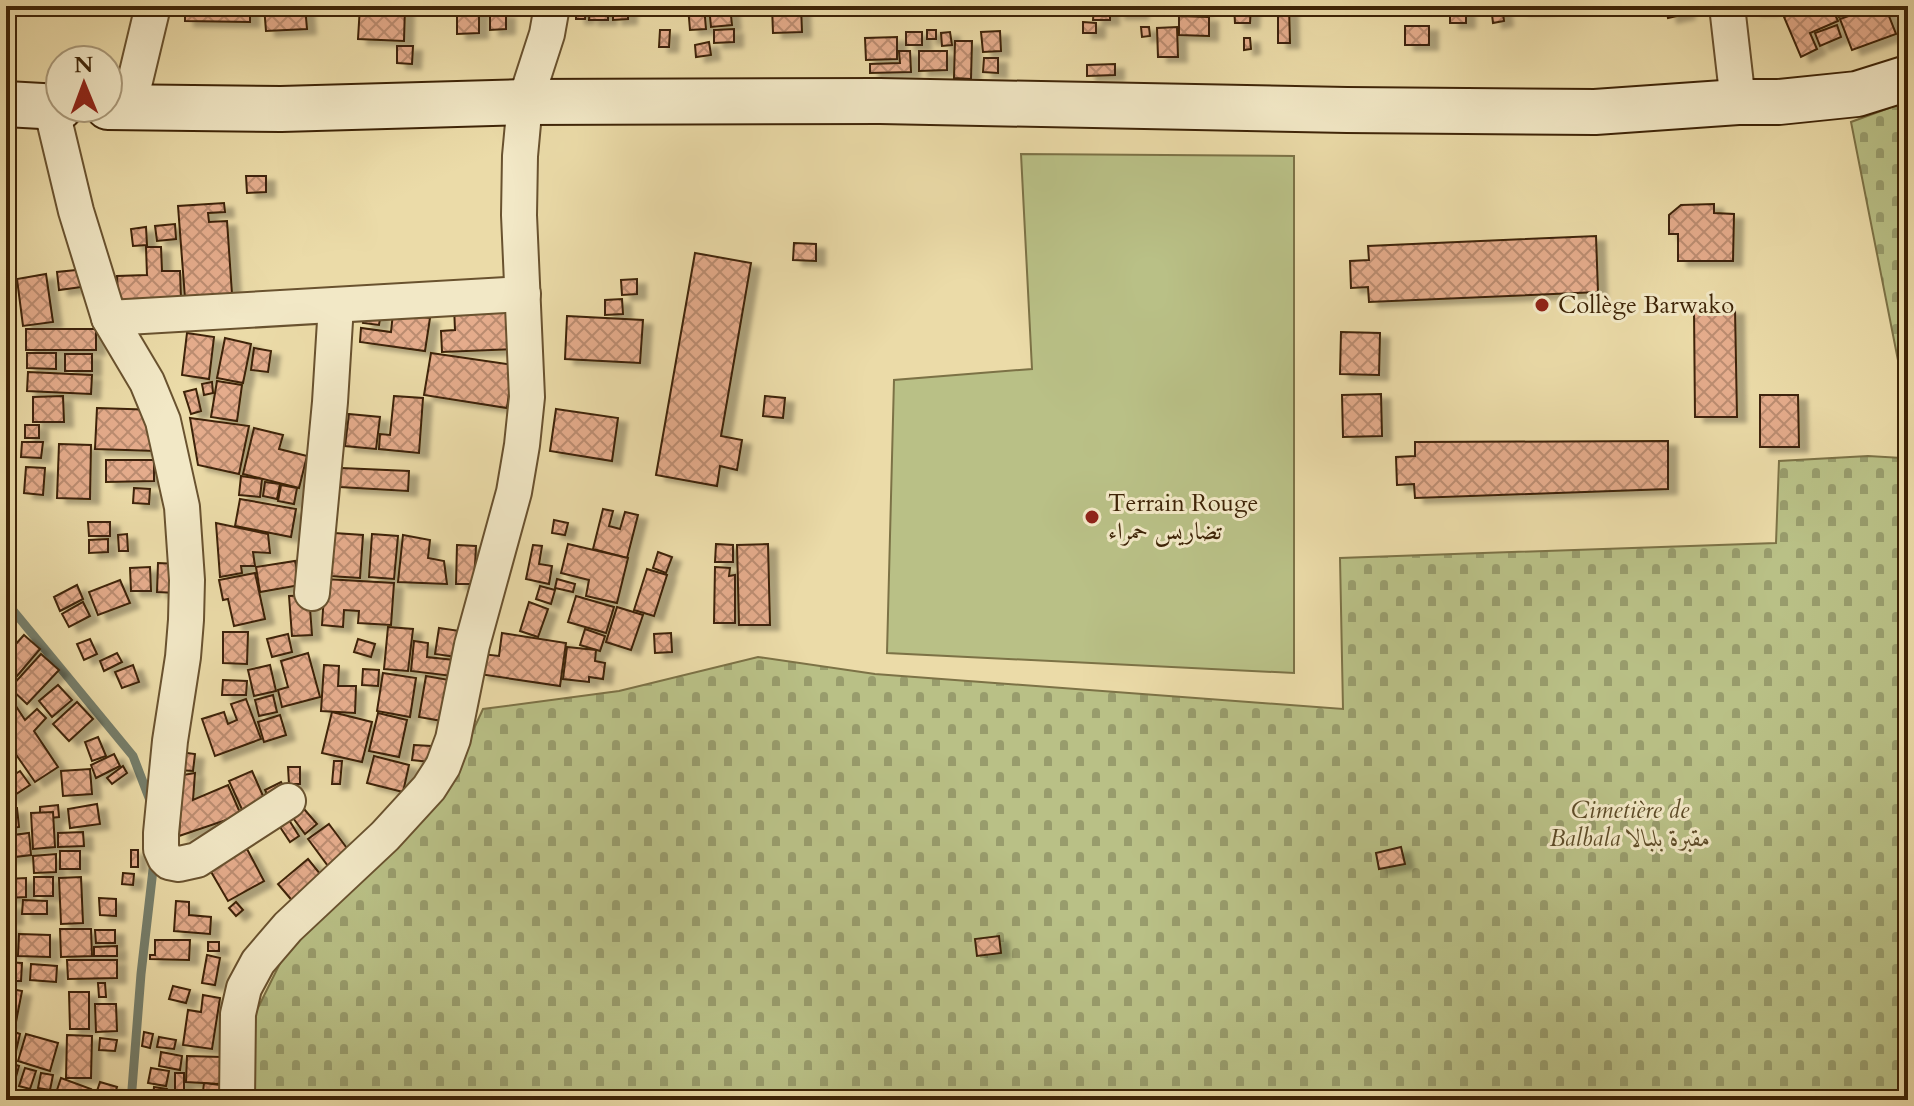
<svg xmlns="http://www.w3.org/2000/svg" width="1914" height="1106" viewBox="0 0 1914 1106" font-family="Cardo,Amiri,serif">
<style>
.cemetery{fill:url(#cemetery-stones);stroke:#7c7246;stroke-width:2}
.pitch{fill:#b9c086;stroke:#7c7246;stroke-width:2}
.lines{fill:none;stroke-linecap:round;stroke-linejoin:round}
.stream{stroke:#757e6b;stroke-width:9}
.building{fill:url(#building-cross-hatch);stroke:#3e2407;stroke-width:2;filter:url(#shadow)}
.street-casing{stroke:#69522f;stroke-width:38}
.secondary-casing{stroke:#3e2407;stroke-width:48}
.street{stroke:#f2e8c6;stroke-width:34}
.secondary{stroke:#f2e8c6;stroke-width:44}
.poi-dot{fill:#8f2418;stroke:#f2e8c6;stroke-width:3}
.labels{text-anchor:middle;stroke-width:6;stroke-linejoin:round;paint-order:stroke}
.poi-label{font-size:24px;fill:#3e2407;stroke:#f2e8c6;text-anchor:start}
.park-label{font-size:24px;font-style:italic;fill:#5d4b27;stroke:#f2e8c6}
</style>
<defs>
<pattern id="cemetery-stones" width="16" height="16" patternUnits="userSpaceOnUse" patternTransform="scale(2)"><rect width="16" height="16" fill="#b9c086"/><path d="M2 7V4a2 2 0 0 1 4 0v3zM10 15v-3a2 2 0 0 1 4 0v3z" fill="#989c6c"/></pattern>
<pattern id="building-cross-hatch" width="8" height="8" patternUnits="userSpaceOnUse" patternTransform="scale(2)"><rect width="8" height="8" fill="#e5ac8c"/><path d="M0 0l8 8M0 8l8-8" fill="none" stroke="#bb8c70"/></pattern>
<filter id="shadow"><feDropShadow dx="9" dy="5" stdDeviation="2" flood-color="#0004"/></filter>
</defs>
<rect width="100%" height="100%" fill="#ebdba8"/>
<filter id="stains"><feTurbulence type="fractalNoise" baseFrequency=".0025" numOctaves="4"/><feColorMatrix values="0 0 0 0 .2 0 0 0 0 .09 0 0 0 0 .02 0 0 0 .5 -.17"/></filter>
<radialGradient id="worn" r=".72"><stop offset=".6" stop-color="#630" stop-opacity="0"/><stop offset="1" stop-color="#630" stop-opacity=".3"/></radialGradient>
<g class="cemetery">
<path d="M1908,101V411L1851,122Z"/>
<path d="M1908,414V1100H246L243,1038L307,909L445,791L483,709L619,691L758,657L875,674L1343,709L1340,558L1776,543L1779,461L1868,456L1902,458Z"/>
</g>
<path class="pitch" d="M1021,154L1294,156V673L887,653L894,380L1032,369Z"/>
<g class="lines">
<g class="stream">
<path d="M6,602L133,756L151,803"/>
<path d="M132,1100V1089L141,974L154,861"/>
</g>
</g>
<g class="building">
<path d="M185,6H250V22L185,21Z"/>
<path d="M264,6H305L307,29L266,31Z"/>
<path d="M360,6H405L404,41L358,39Z"/>
<path d="M457,6H498V11H479V33L457,34Z"/>
<path d="M576,6H586L585,19H576Z"/>
<path d="M590,6H608V20H589Z"/>
<path d="M688,6H704L706,29L690,30Z"/>
<path d="M709,6H730L732,25L711,27Z"/>
<path d="M772,6H801L802,32L773,33Z"/>
<path d="M1094,6H1110V20H1093Z"/>
<path d="M1116,6H1140L1139,14H1116Z"/>
<rect x="1179" y="6" width="25" height="5"/>
<path d="M1234,6H1251L1250,23H1235Z"/>
<path d="M1278,6H1289L1290,43H1278Z"/>
<path d="M1491,6H1502L1504,21L1493,23Z"/>
<path d="M1520,6H1546V9L1520,10Z"/>
<path d="M1666,6H1685L1686,14L1668,18Z"/>
<rect x="1752" y="6" width="18" height="4"/>
<path d="M1808,6H1831L1838,21L1810,33L1817,49L1801,57L1784,17Z"/>
<path d="M1835,6H1868L1839,17Z"/>
<path d="M1877,6H1885L1896,34L1852,50L1840,19Z"/>
<path d="M613,8H628V19L613,20Z"/>
<rect x="1450" y="9" width="16" height="14"/>
<path d="M506,13V29L490,30V14Z"/>
<path d="M1179,16L1209,17V36L1179,35Z"/>
<path d="M1083,22L1096,23V33H1083Z"/>
<path d="M1837,25L1841,37L1820,46L1815,33Z"/>
<rect x="1405" y="26" width="24" height="19"/>
<path d="M1141,27H1149L1150,36L1142,37Z"/>
<path d="M1177,27L1178,57H1158L1157,28Z"/>
<path d="M734,29V42L714,43V30Z"/>
<path d="M660,30H670L669,47H659Z"/>
<rect x="927" y="30" width="9" height="9"/>
<path d="M1000,31L1001,51L983,52L981,32Z"/>
<rect x="906" y="32" width="16" height="13"/>
<path d="M950,32L952,45L942,46L941,33Z"/>
<path d="M897,37V59L866,60L865,38Z"/>
<path d="M1244,38H1250L1251,49L1244,50Z"/>
<path d="M955,41H972L971,79L954,78Z"/>
<path d="M709,42L711,55L696,57L695,45Z"/>
<path d="M397,46H413L412,64L397,63Z"/>
<path d="M899,51H910L911,72L870,73V64L900,63Z"/>
<path d="M919,51H947V70L919,71Z"/>
<path d="M984,58H998V73L983,72Z"/>
<path d="M1115,64V75L1087,76V65Z"/>
<path d="M246,176H266V192L247,193Z"/>
<path d="M224,203L225,212L208,213L209,222L227,221L232,294L185,298L178,206Z"/>
<path d="M1714,204V213L1734,214L1733,261H1678V234H1669V215L1681,205Z"/>
<path d="M175,224L176,239L157,241L155,226Z"/>
<path d="M146,227L147,245L133,246L131,229Z"/>
<path d="M1596,236L1598,292L1369,302L1368,287L1351,288L1350,261L1369,260L1368,246Z"/>
<path d="M794,243L816,244V261L793,260Z"/>
<path d="M146,247H161L162,271H180L181,299L118,301L117,276L147,275Z"/>
<path d="M695,253L751,263L721,436L742,440L737,470L720,466L717,486L656,475Z"/>
<path d="M86,269L89,286L59,290L57,272Z"/>
<path d="M46,274L53,322L23,326L17,279Z"/>
<path d="M637,279V294L622,295L621,280Z"/>
<path d="M622,299L623,314L605,315V300Z"/>
<path d="M512,304L514,349L442,352L441,331L455,330L454,306Z"/>
<path d="M1735,309L1737,417H1695L1694,310Z"/>
<path d="M365,310L381,313L379,325L363,323Z"/>
<path d="M393,313L430,318L425,351L360,342L361,328L391,332Z"/>
<path d="M567,316L643,320L640,363L565,359Z"/>
<rect x="26" y="329" width="70" height="21"/>
<path d="M1341,332L1380,333L1379,375L1340,374Z"/>
<path d="M187,333L214,337L209,379L182,375Z"/>
<path d="M225,338L251,344L243,383L217,378Z"/>
<path d="M254,348L271,351L268,372L251,370Z"/>
<path d="M27,353H56V369L27,368Z"/>
<path d="M431,353L513,365L507,408L424,395Z"/>
<rect x="65" y="354" width="27" height="17"/>
<path d="M28,372L92,375L91,394L27,391Z"/>
<path d="M217,381L242,385L237,421L211,417Z"/>
<path d="M212,382L213,393L204,395L202,384Z"/>
<path d="M196,389L201,411L191,414L184,392Z"/>
<path d="M1381,394L1382,436L1343,437L1342,395Z"/>
<path d="M1760,395H1798L1799,447H1760Z"/>
<path d="M63,396L64,422H33V397Z"/>
<path d="M394,396L423,398L419,453L379,449L380,434L390,435Z"/>
<path d="M765,396L785,398L783,418L763,416Z"/>
<path d="M97,408L157,410L156,451L95,449Z"/>
<path d="M556,409L618,418L612,461L550,451Z"/>
<path d="M349,414L380,417L376,449L345,446Z"/>
<path d="M190,418L249,426L239,474L198,465Z"/>
<rect x="25" y="425" width="14" height="13"/>
<path d="M254,428L283,435L279,449L307,456L299,488L243,474Z"/>
<path d="M1668,441V489L1415,498L1414,484L1397,485L1396,457L1415,456V442Z"/>
<path d="M22,442H43L41,458L21,457Z"/>
<path d="M59,444L91,445L90,499L57,498Z"/>
<path d="M106,460H154V481L106,482Z"/>
<path d="M26,467L45,468L43,495L24,493Z"/>
<path d="M341,468L409,471L408,491L340,487Z"/>
<path d="M241,476L262,479L260,497L239,495Z"/>
<path d="M265,482L280,484L277,499L263,496Z"/>
<path d="M281,485L297,488L294,504L278,501Z"/>
<path d="M134,488L150,489L149,504L133,503Z"/>
<path d="M240,499L296,509L291,537L235,526Z"/>
<path d="M603,509L613,511L609,526L620,529L625,512L638,515L627,558L593,549Z"/>
<path d="M554,520L568,523L565,535L552,533Z"/>
<path d="M88,522H110V536H89Z"/>
<path d="M216,523L268,534L270,553L253,552L255,566H241L242,573L220,577Z"/>
<path d="M334,533L363,535L360,578L330,576Z"/>
<path d="M127,534L128,551H119L118,535Z"/>
<path d="M372,534L398,536L394,579L369,577Z"/>
<path d="M403,535L430,540L428,558L444,561L447,584L398,582Z"/>
<path d="M108,539V552L89,553V540Z"/>
<path d="M568,544L628,558L617,603L586,596L589,580L561,573Z"/>
<path d="M716,544L733,545V562H715Z"/>
<path d="M768,544L770,625H739L737,545Z"/>
<path d="M457,545L476,546L474,584H456Z"/>
<path d="M533,545L542,546L539,564L552,566L549,584L526,579Z"/>
<path d="M658,552L672,557L666,573L653,568Z"/>
<path d="M295,561L300,585L260,592L256,567Z"/>
<path d="M158,563L178,564L177,593L157,592Z"/>
<path d="M150,567L151,591H131L130,568Z"/>
<path d="M715,567L730,568L729,576L735,575V623H714Z"/>
<path d="M647,569L667,575L654,616L634,610Z"/>
<path d="M255,573L265,619L234,626L228,599L223,600L219,580Z"/>
<path d="M325,579L394,583L391,625L358,623L359,611L344,610L343,627L322,625Z"/>
<path d="M557,579L575,584L573,592L555,588Z"/>
<path d="M120,580L130,603L98,615L89,592Z"/>
<path d="M77,585L83,599L60,611L54,597Z"/>
<path d="M540,586L555,590L551,604L536,599Z"/>
<path d="M309,595L312,635L292,636L289,596Z"/>
<path d="M576,596L614,607L606,633L568,622Z"/>
<path d="M83,602L90,616L69,627L62,614Z"/>
<path d="M529,602L548,609L538,637L520,631Z"/>
<path d="M617,607L643,615L631,650L606,642Z"/>
<path d="M388,627L413,629L408,671L384,669Z"/>
<path d="M439,628L460,631L457,657L435,654Z"/>
<path d="M585,629L605,636L600,651L580,645Z"/>
<path d="M223,632H248L247,664L223,663Z"/>
<path d="M502,633L566,643L560,686L479,674L482,654L499,656Z"/>
<path d="M671,633L672,652L655,653L654,634Z"/>
<path d="M288,634L292,652L272,657L267,639Z"/>
<path d="M24,635L40,649L17,676L6,667V655Z"/>
<path d="M90,639L97,654L84,660L77,644Z"/>
<path d="M358,639L375,644L371,657L354,652Z"/>
<path d="M414,641L428,643L427,657L454,660L452,676L411,671Z"/>
<path d="M567,647L596,650L595,661L605,663L603,679L589,677V682L563,679Z"/>
<path d="M117,653L122,662L104,671L100,661Z"/>
<path d="M308,653L320,697L282,707L278,690L288,687L281,661Z"/>
<path d="M41,654L59,670L27,704L10,688Z"/>
<path d="M133,665L139,682L122,688L115,672Z"/>
<path d="M270,665L276,691L254,696L248,670Z"/>
<path d="M324,665L339,666L338,686H356L355,713L321,711Z"/>
<path d="M363,669L379,670L378,686L362,685Z"/>
<path d="M383,673L416,678L410,717L377,711Z"/>
<path d="M426,676L449,680L442,721L419,717Z"/>
<path d="M223,680L247,681L246,695H222Z"/>
<path d="M58,685L72,700L52,717L39,701Z"/>
<path d="M8,694L25,720L37,709L46,718L34,731L58,767L35,782L6,740V695Z"/>
<path d="M273,695L277,712L259,716L255,700Z"/>
<path d="M246,699L261,739L215,756L202,719L224,712L228,724L237,720L231,704Z"/>
<path d="M77,702L93,719L69,741L53,724Z"/>
<path d="M332,712L372,722L362,762L322,753Z"/>
<path d="M378,713L407,720L399,757L369,751Z"/>
<path d="M280,715L286,735L264,742L258,722Z"/>
<path d="M98,737L106,756L92,761L85,742Z"/>
<path d="M414,745L431,746L430,762L412,760Z"/>
<path d="M180,752L195,754L193,771L179,770Z"/>
<path d="M114,754L120,766L96,778L91,765Z"/>
<path d="M374,756L409,765L403,792L367,783Z"/>
<path d="M334,761H342L340,784H332Z"/>
<path d="M123,766L127,773L112,784L107,778Z"/>
<path d="M288,767H300V784H289Z"/>
<path d="M90,769L92,794L63,796L61,771Z"/>
<path d="M20,771L30,785L10,798L6,792V780Z"/>
<path d="M252,771L267,805L245,816L229,781Z"/>
<path d="M195,773L193,800L228,785L241,815L179,836L183,775Z"/>
<path d="M281,782L288,797L272,805L265,790Z"/>
<path d="M97,804L100,824L70,828L68,809Z"/>
<path d="M58,805L59,817L40,819V807Z"/>
<path d="M17,808L19,827L6,829V809Z"/>
<path d="M304,809L317,824L305,834L293,818Z"/>
<path d="M53,812L55,847L33,849L31,813Z"/>
<path d="M289,820L299,836L290,842L280,827Z"/>
<path d="M329,824L349,851L328,866L308,839Z"/>
<path d="M83,832L84,846L58,847V833Z"/>
<path d="M29,833L31,855L6,858V836Z"/>
<path d="M1401,847L1405,864L1379,869L1376,853Z"/>
<path d="M247,849L264,881L228,901L210,870Z"/>
<rect x="131" y="850" width="7" height="17"/>
<rect x="60" y="851" width="20" height="18"/>
<path d="M56,854V872L34,873L33,856Z"/>
<path d="M308,859L325,880L295,904L278,884Z"/>
<path d="M123,873L134,874L133,885L122,884Z"/>
<rect x="34" y="877" width="19" height="19"/>
<path d="M81,877L83,923L61,924L59,878Z"/>
<path d="M26,878V897L6,898V879Z"/>
<path d="M99,898L116,899V916L100,915Z"/>
<path d="M23,900L47,901V914H22Z"/>
<path d="M176,901L189,902V915L211,917L210,934L174,931Z"/>
<path d="M236,902L243,910L236,916L229,908Z"/>
<path d="M6,904H14V919L6,920Z"/>
<path d="M6,926H11L13,953L6,954Z"/>
<path d="M60,929H91L92,956L61,957Z"/>
<path d="M95,930H115V943H96Z"/>
<path d="M19,934L50,935V957L18,956Z"/>
<path d="M999,936L1001,953L977,956L975,939Z"/>
<path d="M155,940H190L189,960L150,959V955H155Z"/>
<rect x="208" y="942" width="11" height="9"/>
<path d="M117,946V956H94V947Z"/>
<path d="M207,955L220,958L215,985L202,983Z"/>
<path d="M67,960H117V978L68,979Z"/>
<path d="M6,962L22,963L21,981H6Z"/>
<path d="M31,964L57,966L56,982L30,980Z"/>
<path d="M98,983H105L106,997H99Z"/>
<path d="M173,986L190,990L186,1003L169,999Z"/>
<path d="M6,988L22,991L15,1027L6,1025Z"/>
<path d="M69,992H89V1029H70Z"/>
<path d="M203,995L220,998L212,1049L183,1045L188,1010L201,1012Z"/>
<path d="M95,1004H116L117,1031L96,1032Z"/>
<path d="M6,1029L20,1034L16,1051L6,1048Z"/>
<path d="M144,1032L153,1034L150,1048L142,1046Z"/>
<path d="M26,1034L58,1043L50,1071L18,1061Z"/>
<path d="M67,1035L92,1036L91,1078H66Z"/>
<path d="M159,1037L176,1040L174,1049L157,1047Z"/>
<path d="M100,1038L117,1040L115,1051L99,1050Z"/>
<path d="M161,1052L182,1056L180,1070L159,1066Z"/>
<path d="M187,1056L222,1057L220,1084L186,1082Z"/>
<path d="M6,1058L13,1061L6,1080Z"/>
<path d="M13,1064L19,1066L14,1084L8,1082Z"/>
<path d="M25,1068L36,1071L30,1089L19,1086Z"/>
<path d="M151,1068L169,1071L166,1086L148,1083Z"/>
<path d="M41,1073L53,1075L50,1090L38,1088Z"/>
<rect x="175" y="1073" width="9" height="19"/>
<path d="M61,1078L91,1089L87,1100L54,1099Z"/>
<path d="M100,1082L117,1087L113,1100L95,1097Z"/>
<path d="M204,1083L236,1087L234,1100H202Z"/>
<path d="M7,1087L43,1100H6Z"/>
<path d="M154,1087L167,1089L166,1100H153Z"/>
</g>
<g class="lines">
<defs>
<g id="street">
<path d="M1727,6L1738,102"/>
<path d="M129,106L153,6"/>
<path d="M51,107L76,211L109,318L147,382L163,421L182,507L187,580L186,620L183,657L170,741L161,833V849L165,858L169,862L179,864L197,860L288,801"/>
<path d="M109,318L523,294"/>
<path d="M312,593L330,402L336,305"/>
<path d="M237,1100L238,1014L244,988L258,962L288,927L385,836L429,788L443,766L453,739L472,645L514,492L522,445L527,397L519,215L520,156L525,102L547,34L552,6"/>
</g>
<g id="secondary">
<path d="M6,104L60,107"/>
<path d="M108,107L281,109L525,102L880,101L1347,110L1595,112L1738,102H1779L1857,94L1908,78"/>
</g>
</defs>
<use href="#street" class="street-casing"/>
<use href="#secondary" class="secondary-casing"/>
<use href="#street" class="street"/>
<use href="#secondary" class="secondary"/>
</g>
<g class="poi-dot">
<circle cx="1542" cy="305" r="8"/>
<circle cx="1092" cy="517" r="8"/>
</g>
<g class="labels">
<g class="poi-label">
<text x="1558" y="313">Collège Barwako</text>
<text x="1108" y="511">Terrain Rouge<tspan x="1108" dy="28">تضاريس حمراء</tspan></text>
</g>
<g class="park-label">
<text x="1630" y="818">Cimetière de<tspan x="1630" dy="28">Balbala مقبرة بلبالا</tspan></text>
</g>
</g>
<rect width="1914" height="1106" fill="none" stroke="#ebdba8" stroke-width="32"/>
<rect x="8" y="8" width="1898" height="1090" fill="none" stroke="#3e2407" stroke-width="4"/>
<rect x="16" y="16" width="1882" height="1074" fill="none" stroke="#3e2407" stroke-width="2"/>
<g transform="translate(84 84) rotate(359)"><circle r="38" fill="#f2e8c6" stroke="#aa9a7a" stroke-width="2"/>
<path d="M0-6L14 30L0 20L-14 30Z" fill="#8f2418"/>
<text y="-12" font-size="22" font-weight="bold" text-anchor="middle" fill="#3e2407">N</text>
</g>
<rect width="100%" height="100%" filter="url(#stains)"/>
<rect width="100%" height="100%" fill="url(#worn)"/>
</svg>
